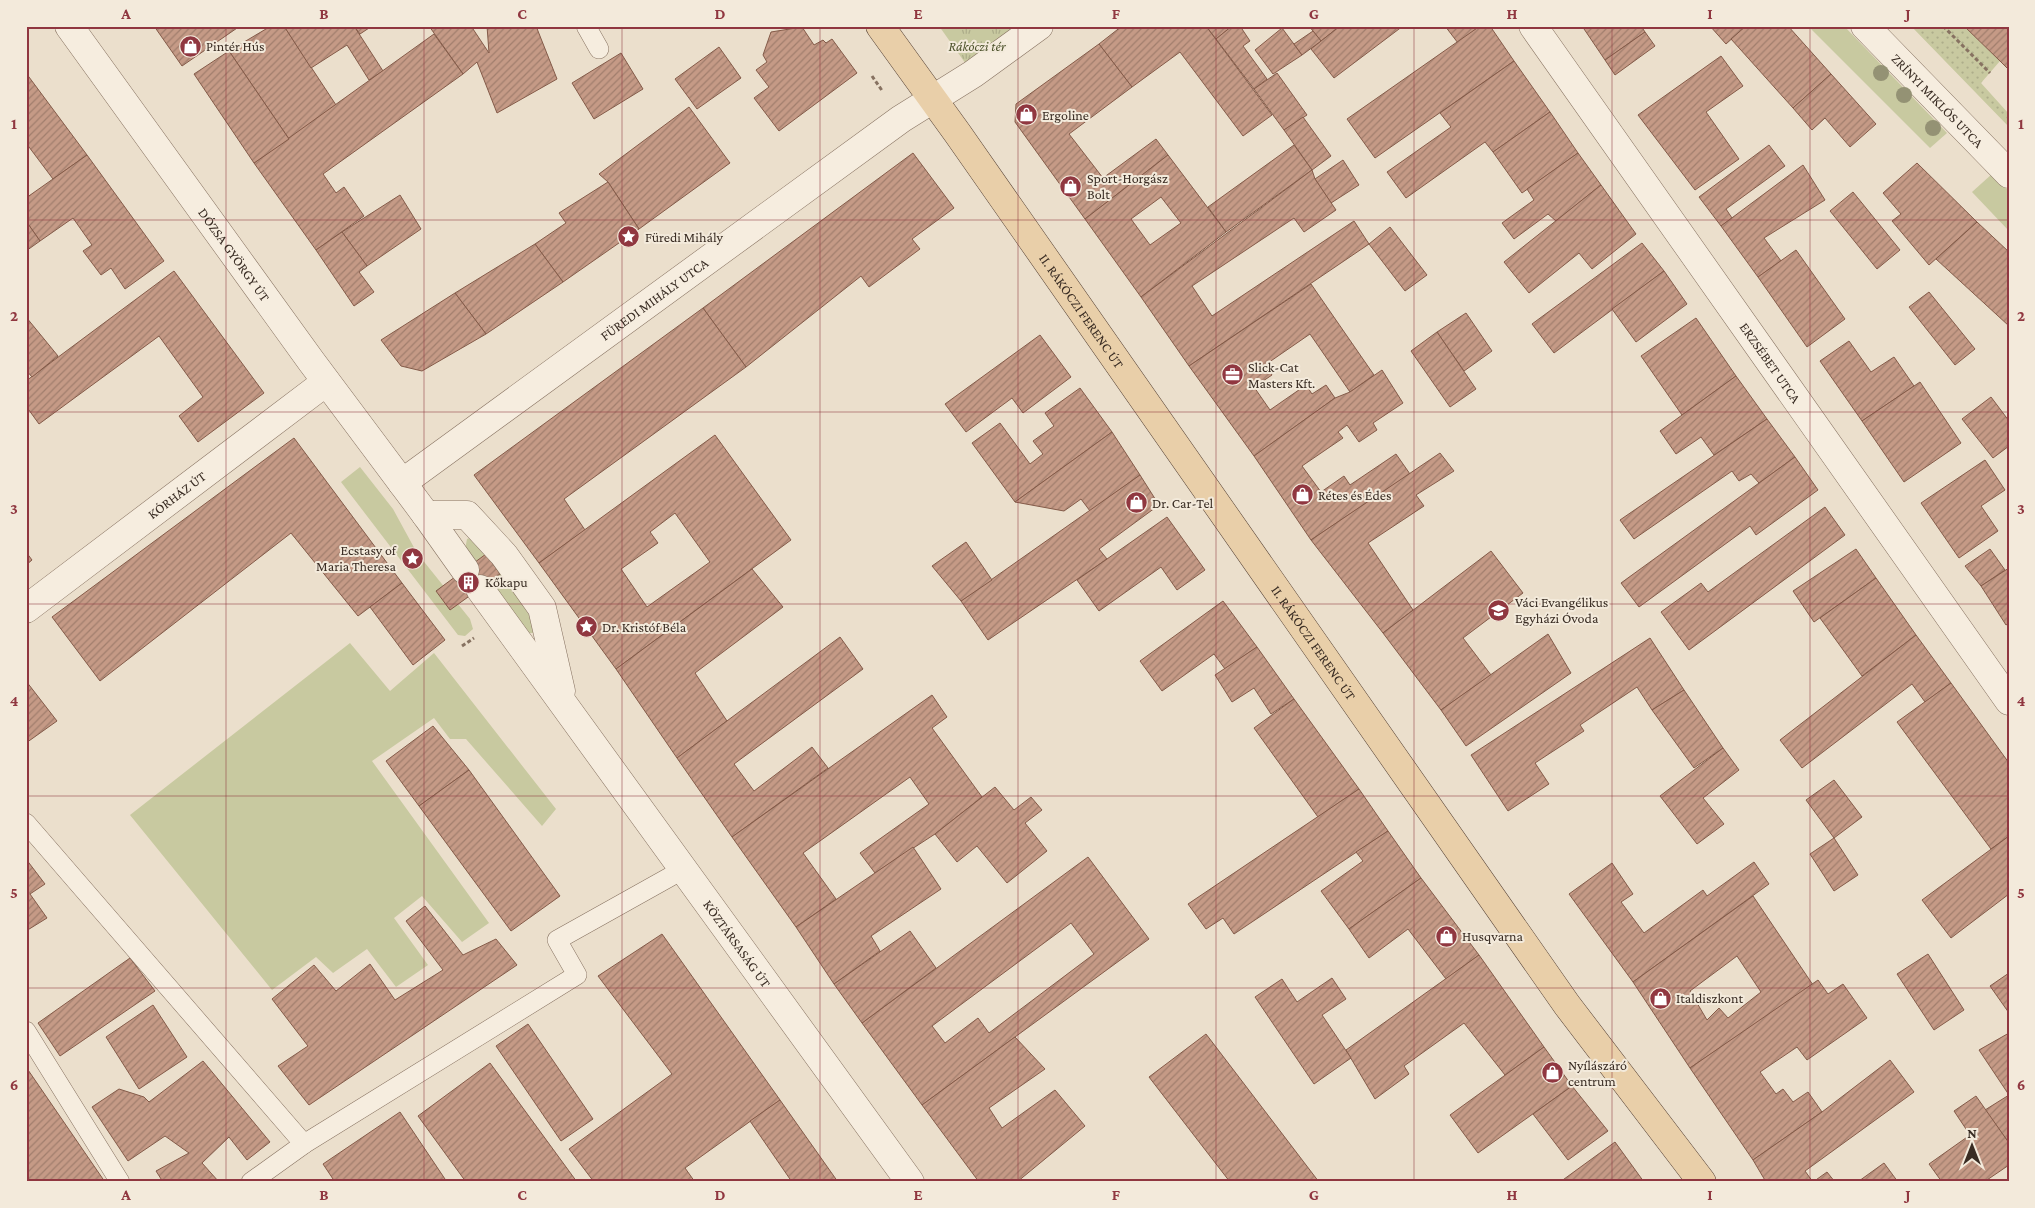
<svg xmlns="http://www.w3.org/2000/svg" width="2035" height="1208" viewBox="0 0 2035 1208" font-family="'Crimson Pro',serif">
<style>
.grass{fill:#c8c9a0}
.park{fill:url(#park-tufts)}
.garden{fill:url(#garden-dots)}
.building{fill:url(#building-hatch);stroke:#845b49;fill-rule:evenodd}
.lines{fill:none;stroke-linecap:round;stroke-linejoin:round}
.lane-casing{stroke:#877261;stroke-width:20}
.street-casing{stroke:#877261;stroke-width:29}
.primary-casing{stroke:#554135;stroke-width:29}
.path{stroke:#877261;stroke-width:3;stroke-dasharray:4 2.5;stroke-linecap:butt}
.lane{stroke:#f6eddf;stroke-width:19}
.street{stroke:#f6eddf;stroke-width:28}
.primary{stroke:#e9cfa9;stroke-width:28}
.tree{fill:#949274}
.grid{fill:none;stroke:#903740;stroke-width:1;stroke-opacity:0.55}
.labels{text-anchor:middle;stroke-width:4;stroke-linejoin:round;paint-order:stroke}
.poi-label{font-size:14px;fill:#392c23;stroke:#f3eadb;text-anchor:start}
.park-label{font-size:14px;font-style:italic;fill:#4d532c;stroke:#f3eadb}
.street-label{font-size:14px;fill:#392c23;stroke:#f3eadb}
.neatline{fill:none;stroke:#903740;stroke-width:2}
.grid-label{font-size:16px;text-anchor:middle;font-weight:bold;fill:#903740}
</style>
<defs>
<pattern id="park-tufts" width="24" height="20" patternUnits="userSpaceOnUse" patternTransform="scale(1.25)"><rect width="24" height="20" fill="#c8c9a0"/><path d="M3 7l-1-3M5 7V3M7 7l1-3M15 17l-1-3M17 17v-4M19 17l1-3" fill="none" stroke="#adad8a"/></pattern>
<pattern id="garden-dots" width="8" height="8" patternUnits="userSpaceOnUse" patternTransform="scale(1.25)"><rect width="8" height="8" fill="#c8c9a0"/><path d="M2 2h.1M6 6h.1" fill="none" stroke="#adad8a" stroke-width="1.8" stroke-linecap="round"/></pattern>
<pattern id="building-hatch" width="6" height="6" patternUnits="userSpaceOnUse" patternTransform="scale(1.25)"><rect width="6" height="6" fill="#c59a86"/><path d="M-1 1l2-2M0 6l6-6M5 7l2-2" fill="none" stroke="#a17e6d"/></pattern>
</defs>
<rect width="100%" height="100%" fill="#ebdfcc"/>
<g class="grass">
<path d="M1808,26H1844L1947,133L1930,148Z"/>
<path d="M1992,174L2009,191V231L1972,192Z"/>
<path d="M360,467L393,509L417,553L470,619L473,629L465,636L458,635L341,482Z"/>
<path d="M472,537L514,590L537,628L533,633H527L465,550L467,539Z"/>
<path d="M350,643L390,691L434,653L556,809L542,826L466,739H450L434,718L372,761L489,923L462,942L422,896L394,918L428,965L396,987L367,949L333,973L316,957L272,990L130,815Z"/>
</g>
<path class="park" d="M939,26H1039L973,74Z"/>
<path class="garden" d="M1911,26H1964L2000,61L1981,83L2009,114V127Z"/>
<g class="building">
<path d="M154,26H240L182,66Z"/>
<path d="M271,26H284L336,105L289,139L229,51Z"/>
<path d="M284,26H354L383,71L369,80L347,45L311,68Z"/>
<path d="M354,26H372L360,34Z"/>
<path d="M429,26H471L489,53L487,26H536L557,79L497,113L477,62L463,74Z"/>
<path d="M1122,26H1206L1272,115L1243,136L1180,52L1132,87L1099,44Z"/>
<path d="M1206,26H1232L1216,39Z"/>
<path d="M1232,26H1240L1250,41L1243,46L1267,79L1254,89L1216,39Z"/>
<path d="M1309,26H1340L1321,41Z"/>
<path d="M1340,26H1403L1334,78L1311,49Z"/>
<path d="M1445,26H1480L1458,43Z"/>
<path d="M1480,26H1490L1514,61L1375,158L1347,119Z"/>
<path d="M1582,26H1641L1645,32L1605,60Z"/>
<path d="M1710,26H1746L1726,44Z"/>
<path d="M1746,26H1788L1831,74L1793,108L1731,39Z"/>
<path d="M1964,26H2009V70L2000,61Z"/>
<path d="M802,27L814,45L823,40L826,43L832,39L857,73L779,131L754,98L769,87L756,70L767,62L763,55L771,32Z"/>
<path d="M1282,28L1302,55L1273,74L1255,50Z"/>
<path d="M1313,31L1321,41L1302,55L1294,44Z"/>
<path d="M1645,32L1655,46L1615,75L1605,60Z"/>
<path d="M434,34L463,74L323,174L336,193L344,187L364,216L316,250L254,163Z"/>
<path d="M1099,44L1132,87L1069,134L1103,178L1156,139L1168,155L1085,219L1015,122L1016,104Z"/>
<path d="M719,47L741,78L697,109L675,79Z"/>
<path d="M229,51L289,139L254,163L194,74Z"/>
<path d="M621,53L643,89L594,119L572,83Z"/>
<path d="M1721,56L1743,86L1706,112L1739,159L1695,190L1638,115Z"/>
<path d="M1514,61L1550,112L1493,152L1485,142L1406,198L1387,172L1451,127L1440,113Z"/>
<path d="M26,73L87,155L53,179L26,143Z"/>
<path d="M1277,73L1307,115L1284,130L1254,89Z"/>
<path d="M1831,74L1876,124L1850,147L1825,118L1812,130L1793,108Z"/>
<path d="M689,107L730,163L639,229L608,182L599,174Z"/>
<path d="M1550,112L1578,153L1522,193L1493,152Z"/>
<path d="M1303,117L1331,156L1312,170L1284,130Z"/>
<path d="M1294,145L1312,170L1226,232L1208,207Z"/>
<path d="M1769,145L1785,166L1726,209L1732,218L1721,226L1699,197Z"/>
<path d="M913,153L954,208L912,239L920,249L869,287L861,276L746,367L703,308Z"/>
<path d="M1578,153L1601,185L1556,221L1548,214L1514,239L1502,223L1534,200L1527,189Z"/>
<path d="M87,155L164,261L125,289L111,268L101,275L83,251L92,245L73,218L40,241L26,221V198Z"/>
<path d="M1168,155L1226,232L1141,297L1085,219ZM1161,197L1181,223L1150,245L1131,219Z"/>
<path d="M1343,160L1359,185L1331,203L1315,179Z"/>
<path d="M1917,163L1977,222L1929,265L1892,221L1901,214L1883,193Z"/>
<path d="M1803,165L1825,200L1764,238L1781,261L1758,277L1721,226Z"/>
<path d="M1312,170L1315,179L1336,210L1304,232L1294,218L1192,286L1212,316L1354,221L1369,244L1189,366L1141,297Z"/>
<path d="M608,182L639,229L563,282L535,244L566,223L559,213Z"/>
<path d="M1601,185L1636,234L1592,269L1579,253L1529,293L1504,262Z"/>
<path d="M1853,192L1900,250L1877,269L1830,211Z"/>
<path d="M400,195L421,229L367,266L342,232Z"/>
<path d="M26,221L40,241L26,251Z"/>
<path d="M1977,222L2009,252V326L1936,259Z"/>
<path d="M1390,227L1427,275L1405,291L1369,244Z"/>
<path d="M342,232L367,266L359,272L374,292L354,306L316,250Z"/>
<path d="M1642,243L1664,271L1554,353L1532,324Z"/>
<path d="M535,244L563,282L486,334L455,293Z"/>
<path d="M1796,250L1845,319L1807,347L1758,277Z"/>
<path d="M174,271L264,393L198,442L179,416L203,397L159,336L39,424L26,406V381Z"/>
<path d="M1664,271L1687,304L1636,342L1612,309Z"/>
<path d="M1311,284L1374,375L1350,392L1310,334L1265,365L1272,375L1254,387L1270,410L1306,385L1312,394L1326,385L1335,398L1254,456L1189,366Z"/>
<path d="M1929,292L1975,349L1955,365L1909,307Z"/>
<path d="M455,293L486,334L422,371L401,366L381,340Z"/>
<path d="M703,308L746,367L564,499L585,530L539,563L474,475Z"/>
<path d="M1466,313L1492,351L1464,371L1437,332Z"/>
<path d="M26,317L58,356L32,377L26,370Z"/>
<path d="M1696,318L1736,376L1682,415L1641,356Z"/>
<path d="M1437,332L1476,389L1450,407L1411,351Z"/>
<path d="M1040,335L1071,377L1023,413L1012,398L966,432L945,404Z"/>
<path d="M1849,341L1871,372L1894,357L1914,386L1862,421L1820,361Z"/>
<path d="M1382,370L1403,403L1373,423L1377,430L1359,442L1347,425L1338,432L1343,438L1302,466L1321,492L1344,476L1350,485L1396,454L1410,474L1311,540L1254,456L1335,398L1350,392Z"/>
<path d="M1736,376L1767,419L1714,455L1701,437L1676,454L1660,431Z"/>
<path d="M1920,382L1961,443L1904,482L1862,421Z"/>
<path d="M1080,388L1112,432L1015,502L972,443L1000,423L1030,464L1043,454L1033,441L1054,426L1045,413Z"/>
<path d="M1991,397L2009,421V446L1993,458L1962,419Z"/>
<path d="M1767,419L1795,457L1759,483L1751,474L1739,481L1732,471L1634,539L1620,520Z"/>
<path d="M1112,432L1140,475L1090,511L1081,499L1064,511L1015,502Z"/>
<path d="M715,435L791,540L616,669L539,563ZM675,513L710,562L647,607L621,569L658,543L650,532Z"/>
<path d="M294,438L402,583L358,616L291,533L100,681L52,617Z"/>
<path d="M1440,453L1454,471L1416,495L1424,506L1368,543L1413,610L1383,633L1311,540Z"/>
<path d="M1795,457L1818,490L1756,535L1750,526L1639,607L1621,583Z"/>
<path d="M1985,460L2005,490L1981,506L1998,531L1959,558L1921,503Z"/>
<path d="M1140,475L1159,505L1099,549L1107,559L988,640L961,601Z"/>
<path d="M1825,507L1845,535L1689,650L1661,612L1701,583L1708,592Z"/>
<path d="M1167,517L1205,570L1177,590L1161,567L1099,611L1077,580Z"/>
<path d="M966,542L992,580L961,601L932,566Z"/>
<path d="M1856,549L1876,578L1814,622L1793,591Z"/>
<path d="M1990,549L2005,570L1981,586L1965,566Z"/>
<path d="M1491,551L1523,593L1463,638L1491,675L1441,710L1383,633Z"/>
<path d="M26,552L32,560L26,565Z"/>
<path d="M486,554L500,574L450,610L436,591Z"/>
<path d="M2009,568V623L2006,625L1981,586Z"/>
<path d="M752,569L783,607L695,673L727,721L677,758L616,669Z"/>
<path d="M1876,578L1916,635L1862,676L1820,618Z"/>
<path d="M402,583L445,640L413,665L370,607Z"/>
<path d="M1223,601L1257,647L1225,669L1214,654L1162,691L1140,661Z"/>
<path d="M1548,634L1571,673L1466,746L1441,710Z"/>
<path d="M1916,635L1951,683L1925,702L1912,684L1802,768L1780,740Z"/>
<path d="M840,637L863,669L734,764L754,791L812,747L828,768L732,837L677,758Z"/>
<path d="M1650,638L1684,690L1652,710L1637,687L1580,725L1584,731L1535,763L1549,784L1508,811L1471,755Z"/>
<path d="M1257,647L1294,699L1271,714L1254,688L1232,702L1215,675Z"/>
<path d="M26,681L57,721L26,743Z"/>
<path d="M1951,683L2009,763V836L1991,849L1897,722Z"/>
<path d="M1684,690L1723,748L1694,768L1652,710Z"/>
<path d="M932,695L947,717L932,728L982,797L935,834L875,873L860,853L929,804L910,777L803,853L836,899L796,927L732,837Z"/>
<path d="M1294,699L1359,789L1318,817L1254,728Z"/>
<path d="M433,726L469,770L419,806L386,761Z"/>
<path d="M1723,748L1739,770L1703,798L1724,824L1697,844L1660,796Z"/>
<path d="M469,770L560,896L511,931L419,806Z"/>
<path d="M1834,780L1862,817L1834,838L1806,800Z"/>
<path d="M995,787L1014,810L1031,797L1042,810L1025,823L1047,851L1007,883L977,846L957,862L935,834Z"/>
<path d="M1359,789L1388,831L1234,934L1223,918L1206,929L1188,904Z"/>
<path d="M1388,831L1421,878L1349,929L1321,891L1363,861L1356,852Z"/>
<path d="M2009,836V894L1951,938L1922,900Z"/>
<path d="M1834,838L1858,875L1834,891L1810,854Z"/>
<path d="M913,847L941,889L871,936L880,951L834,984L796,927Z"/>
<path d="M1088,857L1149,939L922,1105L862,1023ZM1071,923L1094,954L989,1033L978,1018L945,1043L932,1026Z"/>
<path d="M26,859L45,884L30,894L47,918L26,931Z"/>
<path d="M1754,862L1769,884L1633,982L1569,894L1612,863L1633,894L1621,902L1644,933L1703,890L1707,896Z"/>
<path d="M1421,878L1479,955L1446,979L1408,929L1369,958L1349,929Z"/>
<path d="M1753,896L1813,985L1690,1068L1633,982ZM1737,956L1761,992L1728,1018L1719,1008L1707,1020L1690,991Z"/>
<path d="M425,906L463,955L496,939L517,965L309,1105L278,1066L308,1046L272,999L314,965L336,991L370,964L395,1000L443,970L406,921Z"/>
<path d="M910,931L936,968L862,1023L834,984Z"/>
<path d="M662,934L780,1100L685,1168L695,1182H594L569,1149L672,1074L598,976Z"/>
<path d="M1928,954L1964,1010L1934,1030L1897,974Z"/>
<path d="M1479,955L1544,1047L1505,1075L1464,1023L1404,1066L1409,1074L1375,1099L1346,1050Z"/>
<path d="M130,958L155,991L60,1056L38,1023Z"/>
<path d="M2009,973V1013L1990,986Z"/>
<path d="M1332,978L1346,999L1322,1015L1351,1058L1314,1084L1255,997L1282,979L1297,1002Z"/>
<path d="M1818,980L1828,994L1843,984L1867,1018L1807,1060L1797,1047L1760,1072L1776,1094L1783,1089L1793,1102L1808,1092L1822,1112L1753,1160L1690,1068Z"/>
<path d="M153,1005L187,1057L139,1089L106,1037Z"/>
<path d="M528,1024L593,1119L561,1141L496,1046Z"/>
<path d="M2009,1033V1095L1979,1050Z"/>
<path d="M1206,1034L1319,1182H1230L1149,1077Z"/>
<path d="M1015,1037L1045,1069L989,1108L1002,1128L1055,1090L1085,1126L1017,1182H979L922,1105Z"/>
<path d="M1544,1047L1572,1086L1478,1153L1450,1115Z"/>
<path d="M1890,1060L1914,1092L1805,1171L1813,1182H1766L1753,1160L1822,1112Z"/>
<path d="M203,1061L270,1142L247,1160L229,1137L202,1163L219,1182H163L156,1171L189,1153L165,1136L128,1161L92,1107L119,1089L144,1097L149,1102Z"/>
<path d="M490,1063L577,1182H466L418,1116Z"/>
<path d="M26,1067L105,1182H26Z"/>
<path d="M1572,1086L1608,1131L1568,1160L1533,1114Z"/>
<path d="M2009,1095V1143L1985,1110Z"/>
<path d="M1976,1096L2009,1143V1165L1984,1182H1942L1929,1164L1970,1135L1954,1111Z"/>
<path d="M780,1100L838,1182H792L750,1121Z"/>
<path d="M400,1112L447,1182H335L323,1164Z"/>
<path d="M1615,1142L1644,1182H1560Z"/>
<path d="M1884,1163L1898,1182H1860L1859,1181Z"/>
<path d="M1827,1172L1835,1182H1813Z"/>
</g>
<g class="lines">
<defs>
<g id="lane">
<path d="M586,26L599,49"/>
<path d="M26,823L304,1144"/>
<path d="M26,1031L120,1182"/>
<path d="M251,1182L304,1144L577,975L557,940L684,869"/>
</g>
<g id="street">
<path id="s1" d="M69,26L311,361L426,515L465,570"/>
<path id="s2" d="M1533,26L2009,701"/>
<path id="s3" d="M1865,26L2009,174"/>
<path id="s4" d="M402,483L901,119L973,74L1039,26"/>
<path d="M426,515H467L504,555L542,608L561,691"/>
<path id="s5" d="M480,589L910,1182"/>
<path id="s6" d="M26,609L326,382"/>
</g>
<g id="primary">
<path id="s7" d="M880,26L958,134L1567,1005L1702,1182"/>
</g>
</defs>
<use href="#lane" class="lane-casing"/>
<use href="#street" class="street-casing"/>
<use href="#primary" class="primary-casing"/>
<g class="path">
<path d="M1943,26L1990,73"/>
<path d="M872,76L883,92"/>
<path d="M462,646L474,638"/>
</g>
<use href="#lane" class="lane"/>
<use href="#street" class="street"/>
<use href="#primary" class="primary"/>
</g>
<g class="tree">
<circle cx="1881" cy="73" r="8"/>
<circle cx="1904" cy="95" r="8"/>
<circle cx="1933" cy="128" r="8"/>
</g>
<path class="grid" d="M226,26V1182M424,26V1182M622,26V1182M820,26V1182M1018,26V1182M1216,26V1182M1414,26V1182M1612,26V1182M1810,26V1182M26,220H2009M26,412H2009M26,604H2009M26,796H2009M26,988H2009"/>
<defs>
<symbol id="shop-disc" viewBox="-11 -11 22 22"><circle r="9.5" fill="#903740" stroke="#f3eadb"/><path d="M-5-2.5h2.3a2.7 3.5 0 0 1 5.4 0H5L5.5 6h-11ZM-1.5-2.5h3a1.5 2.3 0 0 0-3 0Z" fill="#fff"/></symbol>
<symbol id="sight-disc" viewBox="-11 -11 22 22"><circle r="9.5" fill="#903740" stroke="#f3eadb"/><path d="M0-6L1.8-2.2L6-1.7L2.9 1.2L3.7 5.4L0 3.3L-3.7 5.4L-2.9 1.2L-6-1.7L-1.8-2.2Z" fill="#fff"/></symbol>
<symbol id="office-disc" viewBox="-11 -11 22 22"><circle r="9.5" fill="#903740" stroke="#f3eadb"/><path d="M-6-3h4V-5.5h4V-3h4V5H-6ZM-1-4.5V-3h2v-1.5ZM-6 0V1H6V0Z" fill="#fff"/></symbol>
<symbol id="building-disc" viewBox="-11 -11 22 22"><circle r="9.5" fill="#903740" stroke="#f3eadb"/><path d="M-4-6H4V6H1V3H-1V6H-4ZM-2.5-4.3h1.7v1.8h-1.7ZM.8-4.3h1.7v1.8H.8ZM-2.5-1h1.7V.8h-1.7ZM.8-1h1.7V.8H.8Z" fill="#fff"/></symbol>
<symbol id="school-disc" viewBox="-11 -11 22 22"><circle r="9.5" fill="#903740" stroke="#f3eadb"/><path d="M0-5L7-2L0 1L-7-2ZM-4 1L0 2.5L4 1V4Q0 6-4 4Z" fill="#fff"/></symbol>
</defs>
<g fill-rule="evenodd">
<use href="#shop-disc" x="178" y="34" width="25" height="25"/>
<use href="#shop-disc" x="1014" y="102" width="25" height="25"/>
<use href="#shop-disc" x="1058" y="174" width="25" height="25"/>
<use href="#sight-disc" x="616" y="224" width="25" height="25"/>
<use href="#office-disc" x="1220" y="362" width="25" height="25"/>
<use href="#shop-disc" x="1290" y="482" width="25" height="25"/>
<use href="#shop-disc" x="1124" y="490" width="25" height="25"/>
<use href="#sight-disc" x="400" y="546" width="25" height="25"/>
<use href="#building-disc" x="456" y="570" width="25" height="25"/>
<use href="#school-disc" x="1486" y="598" width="25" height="25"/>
<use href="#sight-disc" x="574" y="614" width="25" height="25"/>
<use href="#shop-disc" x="1434" y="924" width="25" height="25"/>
<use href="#shop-disc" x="1648" y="986" width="25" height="25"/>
<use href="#shop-disc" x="1540" y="1060" width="25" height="25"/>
</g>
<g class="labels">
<g class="poi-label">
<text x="206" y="51">Pintér Hús</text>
<text x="1042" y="120">Ergoline</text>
<text x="1087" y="183">Sport-Horgász<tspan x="1087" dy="16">Bolt</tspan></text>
<text x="645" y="242">Füredi Mihály</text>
<text x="1248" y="372">Slick-Cat<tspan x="1248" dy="16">Masters Kft.</tspan></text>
<text x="1318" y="500">Rétes és Édes</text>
<text x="1152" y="508">Dr. Car-Tel</text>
<text x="396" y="555" text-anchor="end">Ecstasy of<tspan x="396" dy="16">Maria Theresa</tspan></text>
<text x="485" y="587">Kőkapu</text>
<text x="1515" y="607">Váci Evangélikus<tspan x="1515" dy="16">Egyházi Óvoda</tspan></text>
<text x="602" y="632">Dr. Kristóf Béla</text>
<text x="1462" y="941">Husqvarna</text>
<text x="1676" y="1003">Italdiszkont</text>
<text x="1568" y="1070">Nyílászáró<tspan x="1568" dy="16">centrum</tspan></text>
</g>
<g class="park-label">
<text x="977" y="51">Rákóczi tér</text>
</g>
<g class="street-label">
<text dy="5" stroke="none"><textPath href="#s3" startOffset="104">ZRÍNYI MIKLÓS UTCA</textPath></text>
<text dy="5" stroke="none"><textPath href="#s1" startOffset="282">DÓZSA GYÖRGY ÚT</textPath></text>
<text dy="5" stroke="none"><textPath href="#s4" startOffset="312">FÜREDI MIHÁLY UTCA</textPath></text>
<text dy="5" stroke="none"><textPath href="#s7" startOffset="349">II. RÁKÓCZI FERENC ÚT</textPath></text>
<text dy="5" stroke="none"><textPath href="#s2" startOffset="412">ERZSÉBET UTCA</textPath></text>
<text dy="5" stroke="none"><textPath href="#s6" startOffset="189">KÓRHÁZ ÚT</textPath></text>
<text dy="5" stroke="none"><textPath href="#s7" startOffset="754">II. RÁKÓCZI FERENC ÚT</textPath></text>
<text dy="5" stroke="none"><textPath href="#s5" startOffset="438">KÖZTÁRSASÁG ÚT</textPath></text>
</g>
</g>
<rect width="2035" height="1208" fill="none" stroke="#f3eadb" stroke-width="55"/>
<g transform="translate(1972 1146)" stroke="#f3eadb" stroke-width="4" paint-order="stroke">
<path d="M0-4L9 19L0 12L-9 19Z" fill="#392c23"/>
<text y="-8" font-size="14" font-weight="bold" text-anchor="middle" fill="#392c23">N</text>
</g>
<rect x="28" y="28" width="1980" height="1152" class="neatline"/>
<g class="grid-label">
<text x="126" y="19">A</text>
<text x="324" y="19">B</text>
<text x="522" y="19">C</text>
<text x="720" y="19">D</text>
<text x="918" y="19">E</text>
<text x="1116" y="19">F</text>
<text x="1314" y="19">G</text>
<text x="1512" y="19">H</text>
<text x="1710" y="19">I</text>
<text x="1908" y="19">J</text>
<text x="14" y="129">1</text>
<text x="2021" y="129">1</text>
<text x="14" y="321">2</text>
<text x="2021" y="321">2</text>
<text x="14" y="514">3</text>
<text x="2021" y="514">3</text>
<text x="14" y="706">4</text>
<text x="2021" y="706">4</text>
<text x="14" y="898">5</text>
<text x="2021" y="898">5</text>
<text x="14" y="1090">6</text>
<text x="2021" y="1090">6</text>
<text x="126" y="1200">A</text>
<text x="324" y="1200">B</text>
<text x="522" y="1200">C</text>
<text x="720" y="1200">D</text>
<text x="918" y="1200">E</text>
<text x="1116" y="1200">F</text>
<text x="1314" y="1200">G</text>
<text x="1512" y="1200">H</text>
<text x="1710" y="1200">I</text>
<text x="1908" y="1200">J</text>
</g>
</svg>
